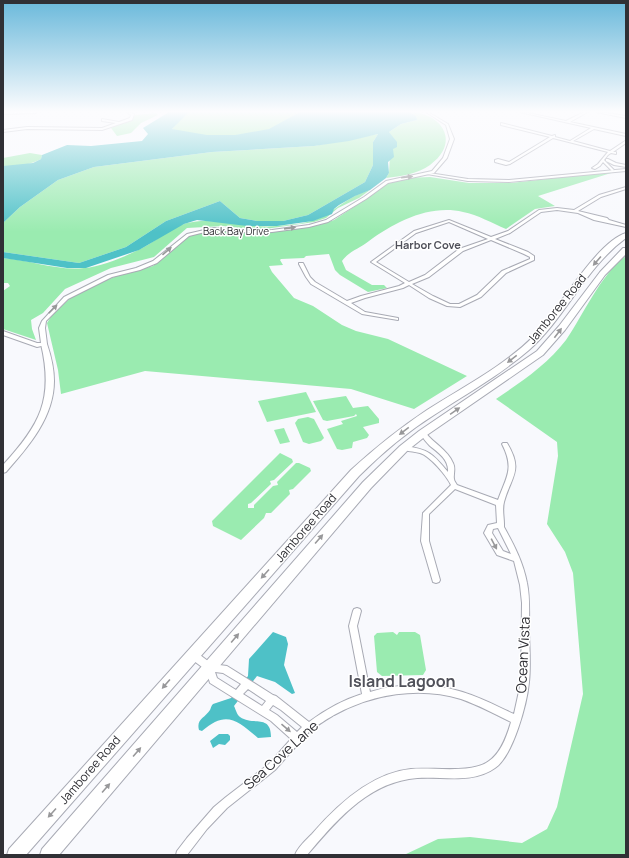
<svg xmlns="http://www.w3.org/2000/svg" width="629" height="858" viewBox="0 0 629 858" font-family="Manrope,sans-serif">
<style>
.green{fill:#9aebb0}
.water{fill:#4ec1c7}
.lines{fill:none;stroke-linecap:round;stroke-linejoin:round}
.minor-casing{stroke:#a8aab4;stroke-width:2}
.tertiary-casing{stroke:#a8aab4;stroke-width:2}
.primary-casing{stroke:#a8aab4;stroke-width:2}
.minor{fill:#fff;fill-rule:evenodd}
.tertiary{fill:#fff;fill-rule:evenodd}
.primary{fill:#fff;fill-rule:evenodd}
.oneway{fill:#98989a}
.labels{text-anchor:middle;stroke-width:3;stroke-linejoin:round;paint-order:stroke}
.far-street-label{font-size:10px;fill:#303035;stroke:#fff}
.far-neighbourhood-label{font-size:11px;font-weight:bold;fill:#50515a;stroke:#fff}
.street-label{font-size:12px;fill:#303035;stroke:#fff}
.near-street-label{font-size:14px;fill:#303035;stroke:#fff}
.near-neighbourhood-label{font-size:16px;font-weight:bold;fill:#50515a;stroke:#fff}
</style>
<rect width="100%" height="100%" fill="#f8f9fd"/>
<g class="green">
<path d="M187,112H300C290,117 279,127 267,130C246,136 191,140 172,129Z"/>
<path d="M409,112C441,112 462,142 430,165C418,174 401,176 386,178L389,173L391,136L389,132L401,124L417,120L412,113Z"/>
<path d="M156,113L158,115L141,123L131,133L117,136L111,128L130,120L135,115Z"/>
<path d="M378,134L373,142V165L365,182L308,215L283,221H257L240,218L220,201L166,221L126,247L79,263L3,252V223L20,207L58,180L94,167L212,152L314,146Z"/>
<path d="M30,153L42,155L41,159C31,164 14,169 3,166V158Z"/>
<path d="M600,173H611L538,196L555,206L535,209L506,229C492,223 478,215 463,212C430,204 395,222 369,241C359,249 349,251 342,261L346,270L372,285H384L387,288L368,292L340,275L335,270L329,254L306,256L304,258L281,259L280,260L283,265L269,266L272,272L294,298L313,306L342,325L356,331L388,339L467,376L414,409L351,389L145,371L61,394L58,370L47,323L52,315L75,294L121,274L153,266L187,237L196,233L216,230L254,233L319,225L334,220L366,199L387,183L405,178L430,177L469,183H511Z"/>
<path d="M370,190L359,198L338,208L326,218L314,222L258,230L223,226L187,228L154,257L111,268L65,289L43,313L31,320L32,329L36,340L3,329V291L10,286L8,283H3V258C30,260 57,271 84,268C101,267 121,258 136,251C153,244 169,228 187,223C215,216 247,229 277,226C291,225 310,223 322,217C338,208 351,195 370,190Z"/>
<path d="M626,256V855H404L438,839L470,837L522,843L547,829L557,807L583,694L573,573L565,552L547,524L558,456L557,442L496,399C521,382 547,365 566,340C584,314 600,275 626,256Z"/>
<path d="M306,392L316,412L267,422L258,401Z"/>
<path d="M346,396L353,408L368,406L379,419V423L363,427L369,435L367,438L353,442L352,448L342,450L337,449L327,429L343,424L341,421L357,416L356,414L354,416L327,421L323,420L313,401Z"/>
<path d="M308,417L314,419L324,438L321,441L309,444L303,442L295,423L298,419Z"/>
<path d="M284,428L290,442L280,444L274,430Z"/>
<path d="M280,453L292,459L293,462L274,480L270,481L271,484L251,503L248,504V508H254V505L273,486L278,485L277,482L296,463H299L310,468L311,471L293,489L289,490L290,494L271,513H266L264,518L241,540L213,526L212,521Z"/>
<path d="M393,632L397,635L399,632H415L420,635L426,670L423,675L382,676L377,672L374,636L377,633Z"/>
</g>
<g class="water">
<path d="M169,112H187L188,113L172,129L207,135H235L269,129L300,112H409L416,116L417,120L401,124L389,132L397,142V147L393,149L394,157L388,162L389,173L386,178L370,190L355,196L339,205L334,209L332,214L313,221L277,226H247L197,220L184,224L139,250L86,268H67L3,258V252L79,263L126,247L166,221L220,201L240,218L257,221H283L308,215L365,182L373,165V142L378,134L349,141L314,146L212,152L94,167L58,180L20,207L3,223V166L33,163L41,159L42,155L67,145L91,146L142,141L148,134L143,128Z"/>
<path d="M273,632L286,637L288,644L284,665L295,693L292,694L275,682L257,676L234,706C236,710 237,715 240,717C253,726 271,714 271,737L258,738C237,720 226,710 202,731L199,730C196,719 205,718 210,710C211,708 211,706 213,704L231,698L248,676L249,659Z"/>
<path d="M219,734H228L230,736V740L225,745L219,744L213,748L210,741Z"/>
</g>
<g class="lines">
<defs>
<g id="minor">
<path d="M3,112H37L36,113L3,114Z"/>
<path d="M126,112H128L134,114L132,120L102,130L27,129L3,132V130L27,127L102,128L116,123L102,121V119L119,122L130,118L131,115Z"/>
<path d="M426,112H428L448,124L454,139L447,158L434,173L388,183L366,199L328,222L309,227L272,232L256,233L213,230L189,236L157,263L140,270L112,277L68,299L46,321L45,328L47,344L46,345L37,347L3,335V331L37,343H41L39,328L42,321L64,297L108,275L136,268L153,261L187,234L213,228L256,231L272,230L309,225L326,220L364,197L386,181L432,171L443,158L450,139L446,125Z"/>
<path d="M520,112H523L566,121L584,112H586V113L570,122L626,134V136L594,129L573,141L610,151L625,141H626V143L613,152H616V154L611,153L608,155L604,160L614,170L612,171L603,162L600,166L595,169L592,168L598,164L608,152L553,138L510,164L506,165L495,162V160L498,159L509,162L550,137L501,125V123L552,136L555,135V137L570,141L591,128Z"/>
<path d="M596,112H599L626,116V118Z"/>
<path d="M606,159H608L616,163L626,165V167L614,165L606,161Z"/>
<path d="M626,187V189L601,197L578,211L607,218L609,220L626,225V227L594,220L578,213L557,210L541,212L510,233L495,239L528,252L534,256V260L506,273L481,297L460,307L447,306L429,298L409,285L403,288L365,298L351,303L365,312L398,318V320L362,314L311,284L306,277L299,264V263H303L310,277L315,282L347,301L361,296L399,286L405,283L371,262L414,231L449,220L491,237L508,231L539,210L557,208L574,210L599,195ZM449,222L488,239L459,249L425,275L409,282L376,262L416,233ZM491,240L524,254L530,257V259L502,271L477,295L459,304H450L433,296L412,284L429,277L463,251Z"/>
<path d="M423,431L425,432C433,443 448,450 453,463C456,469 453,474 454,479C454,481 456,483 457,485L498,500C506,477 515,469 502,444L503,443H507C524,471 511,476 504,502C502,509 504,517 504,524V527C514,545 523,562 527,583C530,597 529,613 529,628C529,646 531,664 529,682C527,704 513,756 495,768C470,786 436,774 409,779C365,786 334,823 307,855H295C298,847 306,840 312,834C337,805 371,773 411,769C432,767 473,774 489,761C501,753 507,736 511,722C495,714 478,705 461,699C419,686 372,694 334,715C324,721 305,732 301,742L299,743L275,770L227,808L207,829L187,855H176L177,851L187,838L214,807L226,797L269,764L291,739L271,721L210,683L206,670L190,658L189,655L190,652L193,651L196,652L212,664L227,666L273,695L276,696L309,722C325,710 343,700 362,694L349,626L353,611L354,609L357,608L360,609L361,611L357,626L370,692C399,683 431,683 459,691C478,696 496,706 514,714L521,682L522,603L520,585L514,561L497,555L484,533L488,525L497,523L496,505L455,489L429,514V541L440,580L439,582L436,583L433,582L421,541L423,513L451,485C447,476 430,456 420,453C413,451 406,452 401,448L404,446C429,449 433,454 448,472C449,460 439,453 430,446C426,442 423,438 420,433ZM498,528L511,554L503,551L492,533L493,529ZM215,672L223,673L241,684L236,690L217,678ZM248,689L266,701L262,706L243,694ZM273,705L281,710L302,727L297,732L277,715L269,710Z"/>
</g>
<g id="tertiary">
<path d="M626,169V171L509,182L468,181L427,174L429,173L468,179L509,180Z"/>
<path d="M44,342L47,344C51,356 54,368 54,381C54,417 29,446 6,472L3,473V465C40,425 54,399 41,344Z"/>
</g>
<g id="primary">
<path d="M626,233V238C585,268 566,317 529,350C500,375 466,394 434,415C407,432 382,453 359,476L26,855H7L9,849L351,470C375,448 400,428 427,410C463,387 503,367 534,336C557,312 596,242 626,233Z"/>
<path d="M623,248H626V254L605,275L565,330L543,355L427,435L408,450L371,488L59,855H40L42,849L363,482L400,446L419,431L537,351L559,326L600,272Z"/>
</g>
</defs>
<use href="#minor" class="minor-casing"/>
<use href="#tertiary" class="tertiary-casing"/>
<use href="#primary" class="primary-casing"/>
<use href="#minor" class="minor"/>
<use href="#tertiary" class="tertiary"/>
<use href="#primary" class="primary"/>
</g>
<defs><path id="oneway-solid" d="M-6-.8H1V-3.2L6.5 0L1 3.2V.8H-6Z"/></defs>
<g class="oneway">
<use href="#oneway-solid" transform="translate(407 177) rotate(-7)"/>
<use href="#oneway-solid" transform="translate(290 228) rotate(-8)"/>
<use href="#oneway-solid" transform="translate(167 251) rotate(-41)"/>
<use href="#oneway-solid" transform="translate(597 261) rotate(131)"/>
<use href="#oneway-solid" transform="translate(53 309) rotate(-45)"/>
<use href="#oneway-solid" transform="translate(558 333) rotate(-53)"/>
<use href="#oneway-solid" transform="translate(512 359) rotate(142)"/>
<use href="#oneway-solid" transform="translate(455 411) rotate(-35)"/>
<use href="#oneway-solid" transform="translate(404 431) rotate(143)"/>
<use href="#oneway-solid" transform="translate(319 539) rotate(-49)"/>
<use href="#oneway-solid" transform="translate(494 544) rotate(62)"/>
<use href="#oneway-solid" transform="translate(265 574) rotate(132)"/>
<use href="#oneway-solid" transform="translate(235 638) rotate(-50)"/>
<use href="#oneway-solid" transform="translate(166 684) rotate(131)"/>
<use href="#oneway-solid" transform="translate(286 728) rotate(41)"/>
<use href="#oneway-solid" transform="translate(137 752) rotate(-49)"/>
<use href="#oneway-solid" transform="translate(106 788) rotate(-49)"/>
<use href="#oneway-solid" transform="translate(52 813) rotate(132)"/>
</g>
<linearGradient id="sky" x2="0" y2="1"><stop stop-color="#6ab9db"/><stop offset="0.48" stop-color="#fcfcfe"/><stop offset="1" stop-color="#fcfcfe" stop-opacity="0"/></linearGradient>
<rect width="629" height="232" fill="url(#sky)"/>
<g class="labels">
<g class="far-street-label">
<text x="236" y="235">Back Bay Drive</text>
</g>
<g class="far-neighbourhood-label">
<text x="428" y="249">Harbor Cove</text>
</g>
<g class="street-label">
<text transform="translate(557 309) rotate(-51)" y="4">Jamboree Road</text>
<text transform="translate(306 528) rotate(-49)" y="4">Jamboree Road</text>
<text transform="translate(90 770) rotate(-49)" y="4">Jamboree Road</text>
</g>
<g class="near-street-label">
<text transform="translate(523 655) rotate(-87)" y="5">Ocean Vista</text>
<text transform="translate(281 755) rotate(-42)" y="5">Sea Cove Lane</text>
</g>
<g class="near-neighbourhood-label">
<text x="402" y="687">Island Lagoon</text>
</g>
</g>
<rect width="629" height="858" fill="none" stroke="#303035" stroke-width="8"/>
</svg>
